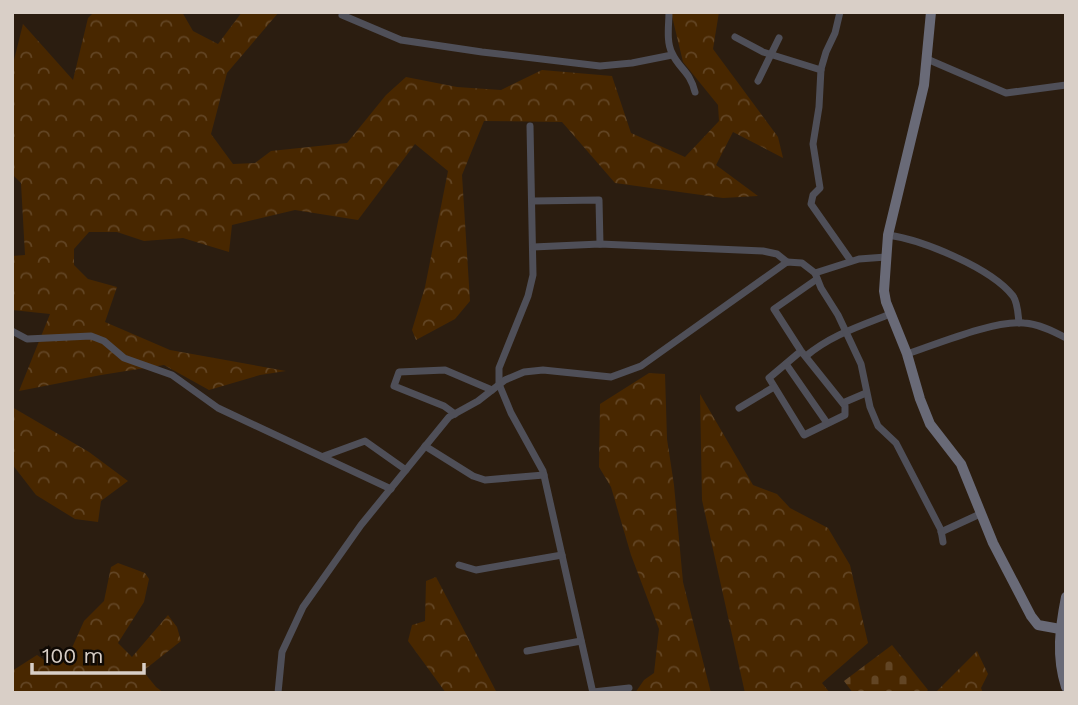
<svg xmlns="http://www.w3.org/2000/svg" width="1078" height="705" viewBox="0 0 1078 705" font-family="'Work Sans',sans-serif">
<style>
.forest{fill:url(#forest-crowns)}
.cemetery{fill:url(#cemetery-stones)}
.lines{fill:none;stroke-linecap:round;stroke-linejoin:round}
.street{stroke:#4f4f58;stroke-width:7}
.secondary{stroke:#696a77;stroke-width:10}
</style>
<defs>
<pattern id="forest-crowns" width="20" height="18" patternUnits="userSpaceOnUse" patternTransform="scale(1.75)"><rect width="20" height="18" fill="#482700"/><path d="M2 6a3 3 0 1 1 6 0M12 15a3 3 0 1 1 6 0" fill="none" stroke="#624524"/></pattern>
<pattern id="cemetery-stones" width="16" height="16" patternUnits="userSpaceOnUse" patternTransform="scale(1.75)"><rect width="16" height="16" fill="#482700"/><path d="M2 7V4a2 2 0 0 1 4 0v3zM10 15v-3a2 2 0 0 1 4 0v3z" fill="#624524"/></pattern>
</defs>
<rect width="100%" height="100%" fill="#2b1d10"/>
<g class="forest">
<path d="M94,12H182L193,31L218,44L242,12H279L227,73L211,134L233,164L255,163L271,151L347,143L386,95L406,77L457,87L501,90L542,70L612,76L631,133L685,157L719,121L718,105L683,62L671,12H719L713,49L778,137L783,158L733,132L716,165L758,196L723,198L615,183L562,122L484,121L462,175L470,301L455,319L416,340L412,330L425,287L448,171L415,144L358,220L295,210L232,225L229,252L183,238L144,241L117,232H89L74,249V265L88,279L117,287L105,322L170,350L286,371L260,375L209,390L164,365L101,375L19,391L50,314L12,310V256L25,255L21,183L12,174V68L23,24L73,80L88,18Z"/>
<path d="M649,373L665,374L667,439L674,485L683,582L711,693H635L644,680L654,673L659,629L631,555L611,487L599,467L600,404Z"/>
<path d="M700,394L753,485L777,494L790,508L828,528L850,565L868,643L822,683L830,693H745L702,500Z"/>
<path d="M12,407L89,452L128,481L101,501L98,522L75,519L36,495L12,464Z"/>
<path d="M118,563L145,573L149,579L144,602L118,643L132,657L168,615L177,627L181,641L143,671L156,687L164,693H12V671L37,655L50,664L58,665L71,650L84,621L104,601L111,567Z"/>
<path d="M436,577L497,693H446L408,641L412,625L425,621L426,581Z"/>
<path d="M977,651L988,674L981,688L983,693H935Z"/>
</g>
<path class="cemetery" d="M892,645L928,690L925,693H853L844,681Z"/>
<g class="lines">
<g class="street">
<path d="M669,12C669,24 666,42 672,53C679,69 690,71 695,92"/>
<path d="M840,12L835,33L826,52L821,69L819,107L813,144L820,188L813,195L811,204L851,261"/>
<path d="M342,15L401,40L482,52L600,66L632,63L672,55"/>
<path d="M735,37L763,52L821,70"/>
<path d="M927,59L1006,93L1066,85"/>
<path d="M758,81L779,38"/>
<path d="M530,126L533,275L528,296L499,368V384L511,413L543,471L593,693"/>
<path d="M533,201L599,200L600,244"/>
<path d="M888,235C923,240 991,268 1013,296C1018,303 1018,315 1019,323"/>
<path d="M533,247L600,244L763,251L777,254L787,262"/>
<path d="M815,273L859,259L886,257"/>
<path d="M12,331L27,339L91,336L104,341L124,358L172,375L218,408L391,489"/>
<path d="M801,351L769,378L804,435L845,415V406L801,351L774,309L817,279"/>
<path d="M907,354C937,344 994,320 1024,323C1039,324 1053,331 1066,338"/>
<path d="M806,356C831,335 860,326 890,314"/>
<path d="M786,364L827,423"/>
<path d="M845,402L866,393"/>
<path d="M739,408L774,387"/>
<path d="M455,414L444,406L394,386L399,372L445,370L492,390"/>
<path d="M425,446L473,476L485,480L544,475"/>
<path d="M324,456L365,441L406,470"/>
<path d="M941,532L980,514"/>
<path d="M459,565L476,570L562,555"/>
<path d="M527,651L581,641"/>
<path d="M593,692L629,688"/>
<path d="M278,693L282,652L303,607L361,525L449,417L478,401L505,380L524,372L543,370L611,377L641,366L787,262L802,263L815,273L821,288L838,315L861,364L870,407L878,426L896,443L941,530L943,542"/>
</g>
<g class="secondary">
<path d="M931,12L924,85L888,235L884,291L886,302L907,354L920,399L930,424L961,464L993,543L1031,616L1038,625L1060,629"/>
<path d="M1066,597C1060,628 1056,656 1066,687"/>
</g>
</g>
<rect width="1078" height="705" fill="none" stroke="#d9cfc7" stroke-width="28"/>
<path d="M32 663v10h112v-10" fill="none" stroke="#d9cfc7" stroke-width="3.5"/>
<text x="42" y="663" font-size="21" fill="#d9cfc7" stroke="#0f0904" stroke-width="5" paint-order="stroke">100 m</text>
</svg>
